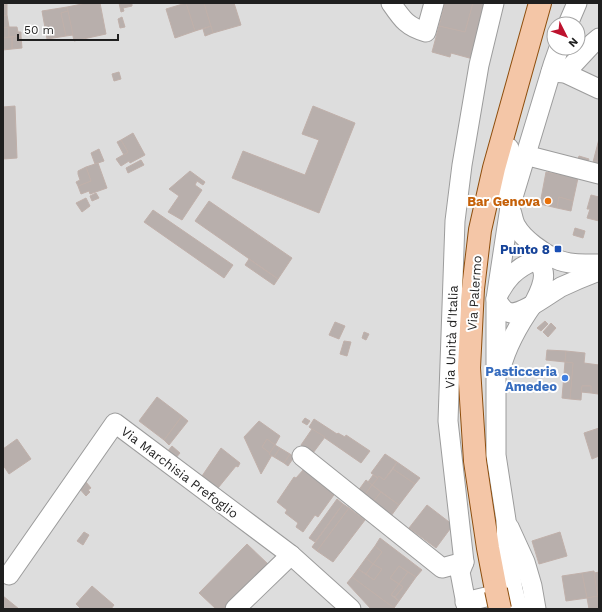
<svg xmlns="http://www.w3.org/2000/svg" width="602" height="612" viewBox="0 0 602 612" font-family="'Work Sans',sans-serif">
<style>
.residential{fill:#ddd;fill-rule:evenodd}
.parking{fill:#dfdfdf}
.building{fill:#b8afac;stroke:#c0b0aa}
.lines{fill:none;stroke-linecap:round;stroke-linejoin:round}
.minor-casing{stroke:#9c9c9c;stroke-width:21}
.major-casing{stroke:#8e4e0d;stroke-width:24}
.minor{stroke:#fff;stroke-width:19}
.major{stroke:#f4c6a7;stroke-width:22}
.major-bridge-casing{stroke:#8e4e0d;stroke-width:24;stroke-linecap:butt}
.major-bridge{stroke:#f4c6a7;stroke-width:22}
.food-dot{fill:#e8710a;stroke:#fff;stroke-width:1.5}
.transit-dot{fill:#1a4fb4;stroke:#fff;stroke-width:1.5}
.shop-dot{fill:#3f7fe0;stroke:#fff;stroke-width:1.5}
.labels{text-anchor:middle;stroke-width:4;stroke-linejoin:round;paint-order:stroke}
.food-label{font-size:13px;font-weight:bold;fill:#c56008;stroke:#fff;text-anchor:end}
.transit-label{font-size:13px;font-weight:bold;fill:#164399;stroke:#fff;text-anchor:end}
.street-label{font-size:13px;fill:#1f1f1f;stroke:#fff}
.shop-label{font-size:13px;font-weight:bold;fill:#366cbe;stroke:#fff;text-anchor:end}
</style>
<rect width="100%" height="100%" fill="#efebe7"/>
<path class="residential" d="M3,3H599V609H3ZM554,24H578V48H554Z"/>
<path class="parking" d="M587,3H599V30L578,52L573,48H578V25Z"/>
<g class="building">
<path d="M87,3H100L106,34L74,41L67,7Z"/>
<path d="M119,3H132V6L123,8L124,11L121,12Z"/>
<path d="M186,3H204L211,26L195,31Z"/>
<path d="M186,3L195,31L175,38L166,9Z"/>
<path d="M204,3H234L241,25L213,33Z"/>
<path d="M445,3H473L465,32L439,26Z"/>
<path d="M473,3H485L473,59L451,53L450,57L432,52L439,26L465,32Z"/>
<path d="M7,4V15L3,16V5Z"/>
<path d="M67,7L68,11L61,13L66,36L47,39L42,11Z"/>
<path d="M68,11L73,35L66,36L61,13Z"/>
<path d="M7,15L9,27L3,28V16Z"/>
<path d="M122,17L125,27L120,28L118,19Z"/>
<path d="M211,26L213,33L205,36L203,29Z"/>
<path d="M9,27V37L3,38V28Z"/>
<path d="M9,27H17L18,32H21V36L9,37Z"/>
<path d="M21,36L22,48L12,49V37Z"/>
<path d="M12,37V49L3,50V38Z"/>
<path d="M119,72L121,79L114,81L112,74Z"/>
<path d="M15,106L17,158L3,159V107Z"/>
<path d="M313,106L355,123L319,213L232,178L243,151L305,175L319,140L302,134Z"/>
<path d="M133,133L145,155L130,163L129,161L121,166L116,159L128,152L121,140Z"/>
<path d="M599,139V168L592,166Z"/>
<path d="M121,140L128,152L124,155L117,142Z"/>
<path d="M99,149L104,161L95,164L91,153Z"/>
<path d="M579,156L589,159L587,164L577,162Z"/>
<path d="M141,160L144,165L128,173L126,168Z"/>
<path d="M98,163L107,188L90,194L89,191L81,194L78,186L91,181L86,167Z"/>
<path d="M86,167L91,181L78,186L76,182L80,180L78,174V171Z"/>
<path d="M190,171L205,182L203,185L197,181L195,185L202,190L182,220L168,212L179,196L169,189Z"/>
<path d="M546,172L578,178L573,201L559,197L557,208L540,204Z"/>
<path d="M96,193L99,198L92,201L90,196Z"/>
<path d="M591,195L599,197V221L587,218L590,209H587Z"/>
<path d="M559,197L573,201L571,211L557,208Z"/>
<path d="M86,198L90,206L82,212L76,203Z"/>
<path d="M209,201L292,258L278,279L195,221Z"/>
<path d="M153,210L233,265L224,278L144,222Z"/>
<path d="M575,228L585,231L583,238L573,235Z"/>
<path d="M249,259L278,279L274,285L245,265Z"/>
<path d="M545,321L548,324L541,331L537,328Z"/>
<path d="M335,322L345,326L339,339L329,335Z"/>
<path d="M551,323L556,328L548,337L543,332Z"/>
<path d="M364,332L369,334L366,340L362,338Z"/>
<path d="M344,341L351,342L347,356L340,354Z"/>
<path d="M547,350L566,351L565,362L546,360Z"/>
<path d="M566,351L585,353L584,363L599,365L598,394L591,393V386H582L581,400L570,399L573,363L565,362Z"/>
<path d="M565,362L573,363L570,399L562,398Z"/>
<path d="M582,386H591V393L581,392Z"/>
<path d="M157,397L182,416L164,440L139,421Z"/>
<path d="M182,416L188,421L169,445L164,440Z"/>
<path d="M305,418L310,421L307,425L302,422Z"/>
<path d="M314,419L337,434L338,433L345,437L346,435L370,451L361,463L309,427Z"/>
<path d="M259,421L280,436L275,445L267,439L262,447L270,453L269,454L272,455L261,474L244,437Z"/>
<path d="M599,428V456L592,459L584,433Z"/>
<path d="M312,429L325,437L313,453L301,445Z"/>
<path d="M17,439L31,459L9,474L3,465V449Z"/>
<path d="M267,439L275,445L270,453L262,447Z"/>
<path d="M275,445L280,448L274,457L269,454Z"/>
<path d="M172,446L180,453L175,459L167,452Z"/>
<path d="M221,448L240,463L238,467L236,466L218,488L202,476Z"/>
<path d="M280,448L290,454L284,463L274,457Z"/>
<path d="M290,454L294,457L288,466L284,463Z"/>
<path d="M385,454L397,462L384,480L379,476L378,478L371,473Z"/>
<path d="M397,462L420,478L415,484L393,469Z"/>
<path d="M304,469L336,492L318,517L315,515L303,532L296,527L298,523L285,513L287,510L277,502L294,477L296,478Z"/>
<path d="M393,469L415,484L399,505L372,485L379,476L384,480Z"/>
<path d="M373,475L378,478L372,485L368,482Z"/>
<path d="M366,480L372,485L364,496L358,491Z"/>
<path d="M86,482L91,488L88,490L90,492L86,496L78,487Z"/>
<path d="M372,485L381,492L373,502L364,496Z"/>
<path d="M381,492L399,505L391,516L373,502Z"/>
<path d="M337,499L343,504L315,542L309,538Z"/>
<path d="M343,504L349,508L317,551L312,547Z"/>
<path d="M427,505L453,525L436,548L409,528Z"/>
<path d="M349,508L365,520L333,562L317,551Z"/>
<path d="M84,532L89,535L83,545L77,541Z"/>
<path d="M560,532L567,556L539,564L532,541Z"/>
<path d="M380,538L422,570L416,577L399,566L390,578L399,584L391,595L399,601L394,608L352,577L358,569L374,580L382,569L373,564L382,552L375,546Z"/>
<path d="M247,544L269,565L223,609H216L199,593Z"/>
<path d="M375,546L382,552L373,564L366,558Z"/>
<path d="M366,558L373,564L366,574L358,569Z"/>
<path d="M373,564L382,569L374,580L366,574Z"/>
<path d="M399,566L408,572L399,584L390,578Z"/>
<path d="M594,571L598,596L587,598L582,573Z"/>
<path d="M408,572L416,577L399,601L395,597L403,587L399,584Z"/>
<path d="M599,572V592H597L594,573Z"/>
<path d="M582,573L587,598L566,601L562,576Z"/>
<path d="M352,577L394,608L393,609H371L347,583Z"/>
<path d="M399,584L403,587L395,597L391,595Z"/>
<path d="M92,586L114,605L111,609H81L76,604Z"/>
<path d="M3,596L19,609H3Z"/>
<path d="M598,596L599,608L589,609L587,598Z"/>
</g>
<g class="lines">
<defs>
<g id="minor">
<path d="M391,3C402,19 407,27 426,32L434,3"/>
<path d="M568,24L577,3"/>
<path d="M551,72L565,73L599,89"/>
<path d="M565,73L593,43L599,38"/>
<path d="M509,148C507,155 504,162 504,169C503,184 507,200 512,214C513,218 514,223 516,226C523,239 543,253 556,259C569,265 585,264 599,264"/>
<path d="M525,155L599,174"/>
<path d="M534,303C539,293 549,276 540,265C539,264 537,262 536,260C515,268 505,280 496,299C500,305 503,312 511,313C525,313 549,294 561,287C574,281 586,276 599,271"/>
<path d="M501,368C507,344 519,324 533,304"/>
<path d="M302,456L442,568L464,562"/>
<path d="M509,527L525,562L532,586L536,609"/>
<path d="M9,575L115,423L291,555L351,609"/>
<path d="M465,602L511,591"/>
<path d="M235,609L291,555"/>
<path d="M467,609L460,572L464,562L448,421L455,221L462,165L479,65L494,3"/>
<path d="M518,609L513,590L507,555L506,520L496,455V299L510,207L553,65L559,48"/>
</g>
<path id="major" d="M496,590L488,548L475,461L469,368L473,289L480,230L494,168L540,3"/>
</defs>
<use href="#minor" class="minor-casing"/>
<use href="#major" class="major-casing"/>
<use href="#minor" class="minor"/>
<use href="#major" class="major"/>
<defs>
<path id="major-bridge" d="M496,590L500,609"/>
</defs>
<use href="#major-bridge" class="major-bridge-casing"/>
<use href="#major-bridge" class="major-bridge"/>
</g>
<circle class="food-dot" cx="548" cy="201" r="4"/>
<rect class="transit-dot" x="554" y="245" width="8" height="8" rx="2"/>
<circle class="shop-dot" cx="565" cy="378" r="4"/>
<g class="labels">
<g class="food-label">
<text x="540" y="206">Bar Genova</text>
</g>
<g class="transit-label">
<text x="550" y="254">Punto 8</text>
</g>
<g class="street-label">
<text transform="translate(474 293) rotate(-86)" y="5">Via Palermo</text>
<text transform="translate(451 337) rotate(-88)" y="5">Via Unità d'Italia</text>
<text transform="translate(180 472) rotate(37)" y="5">Via Marchisia Prefoglio</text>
</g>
<g class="shop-label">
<text x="557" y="376">Pasticceria<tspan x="557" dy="15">Amedeo</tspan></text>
</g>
</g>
<rect width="602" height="612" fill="none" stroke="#1f1f1f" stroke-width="8"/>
<g transform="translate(566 36) rotate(132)"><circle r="19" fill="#ffffff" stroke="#a5a5a5"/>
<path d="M0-3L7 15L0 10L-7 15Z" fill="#bd122e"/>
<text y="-6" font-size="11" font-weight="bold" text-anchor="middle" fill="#1f1f1f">N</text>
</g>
<path d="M18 34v6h100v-6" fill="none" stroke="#1f1f1f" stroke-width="2"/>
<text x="24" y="34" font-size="12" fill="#1f1f1f" stroke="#ffffff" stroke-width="3" paint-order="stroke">50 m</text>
</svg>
